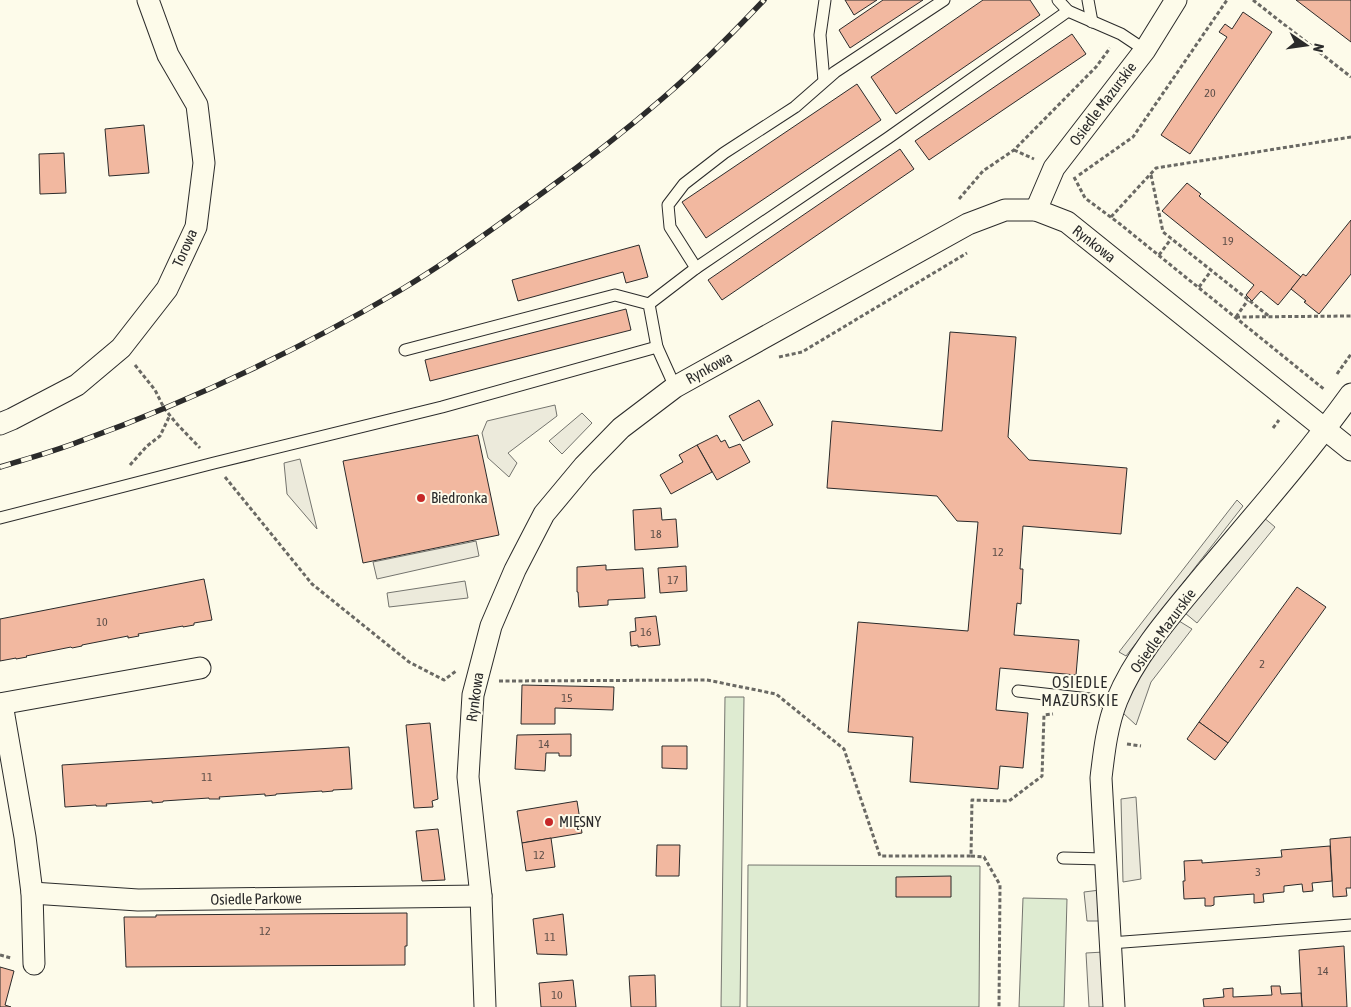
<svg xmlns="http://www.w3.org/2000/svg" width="1351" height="1007" viewBox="0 0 1351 1007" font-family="'Asap Condensed',sans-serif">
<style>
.green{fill:#deebd1;stroke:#74746e}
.parking{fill:#eceadb;stroke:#74746e}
.building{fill:#f2b8a0;stroke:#2b2b2b}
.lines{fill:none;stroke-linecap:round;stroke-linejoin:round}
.service-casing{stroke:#2b2b2b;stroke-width:13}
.minor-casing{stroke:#2b2b2b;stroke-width:23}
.path{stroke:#6a6964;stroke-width:3;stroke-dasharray:4 2.5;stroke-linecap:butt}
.service{stroke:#fdfbea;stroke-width:11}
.minor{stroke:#fdfbea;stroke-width:21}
.rail-casing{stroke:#2b2b2b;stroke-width:5.5}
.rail{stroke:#fdfbea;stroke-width:4;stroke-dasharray:11;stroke-linecap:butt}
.poi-dot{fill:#c62828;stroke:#fdfbea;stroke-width:2}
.labels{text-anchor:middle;stroke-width:4;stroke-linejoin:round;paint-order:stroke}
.number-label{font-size:12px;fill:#5d4e48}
.street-label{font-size:15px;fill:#2b2b2b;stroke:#fdfbea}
.poi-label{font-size:15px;fill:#2b2b2b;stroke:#fdfbea;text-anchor:start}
.neighbourhood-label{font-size:16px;letter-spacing:1px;fill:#2b2b2b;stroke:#fdfbea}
</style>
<rect width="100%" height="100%" fill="#fdfbea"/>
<g class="green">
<path d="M725,697H744L740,1007H721Z"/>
<path d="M748,865L980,866L979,1007H747Z"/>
<path d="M1023,898L1067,899L1064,1007H1019Z"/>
</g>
<g class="parking">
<path d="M555,405L557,416L508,453L517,463L509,477L488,458L482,433L487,421Z"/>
<path d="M582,413L592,423L562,454L549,441Z"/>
<path d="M300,459L317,529L287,494L284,463Z"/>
<path d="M1237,500L1243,506L1193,570L1126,656L1119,652Z"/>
<path d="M1263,517L1275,527L1197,623L1185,613Z"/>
<path d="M476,541L479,556L377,579L373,562Z"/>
<path d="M465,581L468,598L389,607L387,593Z"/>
<path d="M1179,621L1192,629L1151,682L1136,725L1123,713L1138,672Z"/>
<path d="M1136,797L1141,879L1123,882L1121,799Z"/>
<path d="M1100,890L1102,921H1087L1084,892Z"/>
<path d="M1104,952L1107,1007H1089L1086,953Z"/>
</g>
<g class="building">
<path d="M845,0H877L854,15Z"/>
<path d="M883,0H923L850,48L839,30Z"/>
<path d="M983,0H1030L1040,15L896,114L871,77Z"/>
<path d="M1296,0H1351V42Z"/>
<path d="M1243,12L1272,32L1190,154L1161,135L1227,37L1219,32L1225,24L1232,29Z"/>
<path d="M1072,34L1086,54L929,160L915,141Z"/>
<path d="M857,84L881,120L706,238L682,202Z"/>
<path d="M144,125L149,173L109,176L105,129Z"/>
<path d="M900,149L914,169L722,300L708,280Z"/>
<path d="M64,153L66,193L40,194L39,154Z"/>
<path d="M1187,183L1201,194L1199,196L1301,277L1278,305L1261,291L1252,301L1246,295L1254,285L1162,211Z"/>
<path d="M1351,220V274L1319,314L1304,302L1306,301L1291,289L1303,274L1306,276Z"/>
<path d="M639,245L648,277L626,283L623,272L518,301L512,280Z"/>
<path d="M626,309L631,330L430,381L425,360Z"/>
<path d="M950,332L1016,337L1008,437L1029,460L1127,468L1121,534L1023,526L1020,569H1023L1021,604L1017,603L1014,635L1079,640L1076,675L1000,668L996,710L1028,713L1023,768L1000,766L998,789L910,782L913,737L848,732L858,622L968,631L978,522L957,521L937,496L827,488L832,421L942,431Z"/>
<path d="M759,400L773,425L743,441L729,416Z"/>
<path d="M478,435L499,535L363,563L343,461Z"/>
<path d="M717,435L721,442L725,440L729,448L740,444L750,462L717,480L697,445Z"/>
<path d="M697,445L712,472L671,494L660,475L683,462L679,455Z"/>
<path d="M661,508L662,520L676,519L678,547L635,550L633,510Z"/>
<path d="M606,565V570L643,568L645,598L608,600V605L579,607L578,592H577V567Z"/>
<path d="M686,566L687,591L660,593L658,568Z"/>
<path d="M204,579L212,620L194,623V625L183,627V626L138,634L139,636L128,638V636L82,645V646L72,648L71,647L26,656L27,657L16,659V658L0,661V619Z"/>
<path d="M1297,587L1326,607L1228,743L1199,722Z"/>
<path d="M656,616L660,645L638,647V645L631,646L630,632L636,631L635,618Z"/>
<path d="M522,685L614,687L613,710L555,708V724H521Z"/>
<path d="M1199,722L1228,743L1215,760L1187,739Z"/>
<path d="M430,723L438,799L432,801L433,807L414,808L406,725Z"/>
<path d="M571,734V756H559V753H546L545,771L515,769L517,735Z"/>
<path d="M662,746H687V769L662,768Z"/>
<path d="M349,747L352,789L333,790V791L322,792V791L276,794V795L265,796V794L219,797L220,799H209V798L163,801V802L152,803V801L106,804L107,806H96V805L65,807L62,765Z"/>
<path d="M577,801L582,833L522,843L517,811Z"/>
<path d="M438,829L445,880L422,881L416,831Z"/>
<path d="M1351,837V888H1346L1347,896L1333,897L1330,839Z"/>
<path d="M551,838L555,867L526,871L522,843Z"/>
<path d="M657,845H680L679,876H656Z"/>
<path d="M1330,846L1332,881L1312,883L1313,891L1303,892L1302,884L1284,886V892L1263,894L1264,902L1254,903V894L1214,897V905L1211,906H1205V898L1184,899L1183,881H1185L1184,861L1202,860V863L1282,857L1281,850Z"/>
<path d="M951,876V897H896V877Z"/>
<path d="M407,913V946H405V965L126,967L124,917H156V915Z"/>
<path d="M563,914L567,955L537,954L533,919Z"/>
<path d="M1344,946L1347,1007H1302L1299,950Z"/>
<path d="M0,967L14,971L5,1005L11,1007H0Z"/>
<path d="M655,975L656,1007H631L629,976Z"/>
<path d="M573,980L576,1007H541L539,983Z"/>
<path d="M1271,986H1280L1281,994L1301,993L1302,1007H1204L1203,999L1224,997L1223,989L1233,988V997L1272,995Z"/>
</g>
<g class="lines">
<defs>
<g id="service">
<path d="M1088,0L1092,22"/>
<path d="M1068,11L1121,34L1145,50"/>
<path d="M824,81L820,35L825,0"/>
<path d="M696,268L670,227L668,205L684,184L724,153L795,107L835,72L944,0"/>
<path d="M649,304L696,268L888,138L1068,11L1058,0"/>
<path d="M405,350L615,295L649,304L657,347L675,387"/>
<path d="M0,518L214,463L442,407L657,347"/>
<path d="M1018,691L1098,700L1116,704"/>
<path d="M1063,858L1105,859"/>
<path d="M1110,943L1351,925"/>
</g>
<g id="minor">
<path d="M1036,210L1054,168L1145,50L1176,0"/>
<path d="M0,424L12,419L77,385L121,348L167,289L196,227L204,163L197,105L168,55L148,0"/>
<path d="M0,704L200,668"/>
<path d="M2,704L25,837L32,893L34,964"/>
<path d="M32,893L138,900L481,896"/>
<path d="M485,1007L481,896L468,777L473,695L491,626L515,570L544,514L584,466L621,428L675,387L968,224L1005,210H1036L1067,222L1351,450"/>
<path d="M1114,1007L1101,778C1104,752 1107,725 1117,700C1136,653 1176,609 1208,570C1257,512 1307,455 1351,394"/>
</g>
</defs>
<use href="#service" class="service-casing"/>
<use href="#minor" class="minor-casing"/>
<g class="path">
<path d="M1253,0L1351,77"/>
<path d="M1014,150L1034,159"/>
<path d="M1079,175L1133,137L1227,0"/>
<path d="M1151,175L1163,232L1270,317"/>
<path d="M1074,177L1085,198L1120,224L1325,390"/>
<path d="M959,199L983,171L1014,150L1096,67L1110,48"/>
<path d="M1111,217L1156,168L1351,137"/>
<path d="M1159,255L1171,239"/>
<path d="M1199,287L1211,271"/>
<path d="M1236,317L1351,316"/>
<path d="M1236,317L1248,300"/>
<path d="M779,357L802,352L967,253"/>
<path d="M135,365L155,390L164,408L176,423L200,448"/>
<path d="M1337,374L1351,354"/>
<path d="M1273,428L1279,420"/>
<path d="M130,465L147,446L160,436L170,415"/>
<path d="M225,477L312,584L409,662L444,680L456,671"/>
<path d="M499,681L707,680L776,694L844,749L880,856H971L972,800L1009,801L1042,776L1044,715L1053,714"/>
<path d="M1127,744L1141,746"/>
<path d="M971,856L984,857L1000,885L999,1007"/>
<path d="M0,955L11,958"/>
</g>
<use href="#service" class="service"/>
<use href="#minor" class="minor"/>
<defs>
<path id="rail" d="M0,467C26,459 52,452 78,442C188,402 297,351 399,291C449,261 497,226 545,191C585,162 625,131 663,98C698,68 732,34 764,0"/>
</defs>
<use href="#rail" class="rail-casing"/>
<use href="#rail" class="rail"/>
</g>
<g class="poi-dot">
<circle cx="421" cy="498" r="5"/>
<circle cx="549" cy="822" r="5"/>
</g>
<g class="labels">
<g class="number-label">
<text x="1210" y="97">20</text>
<text x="1228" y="245">19</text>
<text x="656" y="538">18</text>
<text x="998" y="556">12</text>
<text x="673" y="584">17</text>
<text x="102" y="626">10</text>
<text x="646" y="636">16</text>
<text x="1262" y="668">2</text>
<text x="567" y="702">15</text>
<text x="544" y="748">14</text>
<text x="207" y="781">11</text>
<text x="539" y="859">12</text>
<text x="1258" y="876">3</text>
<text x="265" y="935">12</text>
<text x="550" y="941">11</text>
<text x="1323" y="975">14</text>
<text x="557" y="999">10</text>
</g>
<g class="street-label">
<text transform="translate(1103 104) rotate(-53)" y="5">Osiedle Mazurskie</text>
<text transform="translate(1094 244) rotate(38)" y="5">Rynkowa</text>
<text transform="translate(185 248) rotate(-66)" y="5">Torowa</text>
<text transform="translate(709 368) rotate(-29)" y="5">Rynkowa</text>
<text transform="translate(1163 631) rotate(-54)" y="5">Osiedle Mazurskie</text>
<text transform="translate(475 697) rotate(-82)" y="5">Rynkowa</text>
<text transform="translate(256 899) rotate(-1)" y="5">Osiedle Parkowe</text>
</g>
<g class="poi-label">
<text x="431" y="503">Biedronka</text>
<text x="559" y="827">MIĘSNY</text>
</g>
<g class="neighbourhood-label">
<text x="1080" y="688">OSIEDLE<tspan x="1080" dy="18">MAZURSKIE</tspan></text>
</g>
</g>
<g transform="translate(1306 45) rotate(103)" stroke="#fdfbea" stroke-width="4" paint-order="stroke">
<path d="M0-4L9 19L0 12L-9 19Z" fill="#2b2b2b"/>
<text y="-8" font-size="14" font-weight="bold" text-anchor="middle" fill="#2b2b2b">N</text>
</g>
</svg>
